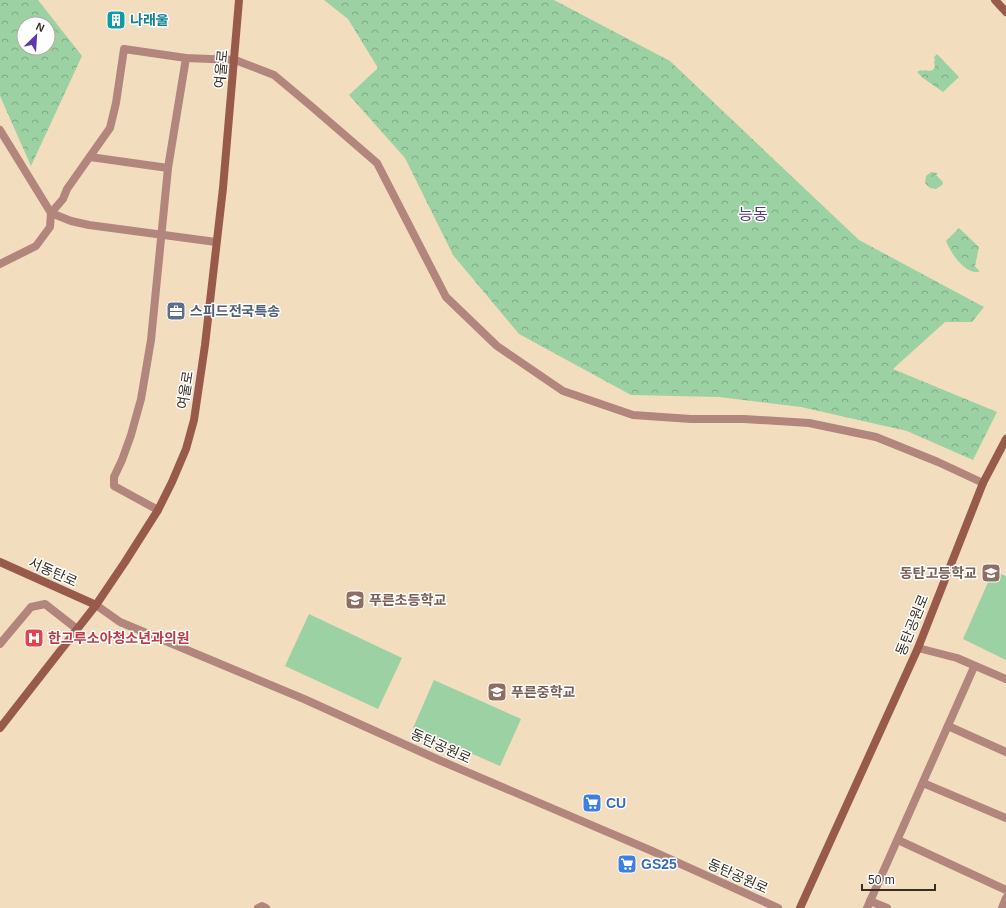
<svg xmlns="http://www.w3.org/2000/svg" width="1006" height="908" viewBox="0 0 1006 908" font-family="Helvetica,'Noto Sans KR',sans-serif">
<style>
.grass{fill:#9bd1a3}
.forest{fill:url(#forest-crowns);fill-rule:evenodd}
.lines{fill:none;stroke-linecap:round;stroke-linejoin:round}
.street{stroke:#b2867c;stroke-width:8}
.secondary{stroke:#975a4b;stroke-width:8}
.labels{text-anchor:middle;stroke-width:3;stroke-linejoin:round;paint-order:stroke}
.culture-label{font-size:14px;font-weight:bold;fill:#0d838f;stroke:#fff;text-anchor:start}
.street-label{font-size:14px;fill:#362e22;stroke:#fff}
.service-label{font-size:14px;font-weight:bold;fill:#4e5e75;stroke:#fff;text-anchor:start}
.education-label{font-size:14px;font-weight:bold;fill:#785e54;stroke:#fff;text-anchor:start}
.health-label{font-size:14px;font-weight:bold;fill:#be3a42;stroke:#fff;text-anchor:start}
.shop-label{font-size:14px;font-weight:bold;fill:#366cbe;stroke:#fff;text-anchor:start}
.quarter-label{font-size:16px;fill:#4d3d79;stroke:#fff}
</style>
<defs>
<pattern id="forest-crowns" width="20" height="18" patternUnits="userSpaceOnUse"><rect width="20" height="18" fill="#9bd1a3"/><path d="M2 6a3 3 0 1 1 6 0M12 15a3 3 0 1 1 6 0" fill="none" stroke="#7faa84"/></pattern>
</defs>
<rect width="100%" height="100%" fill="#f3ddbf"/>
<g class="grass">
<path d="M993,571L1006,576V660L963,639Z"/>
<path d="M309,614L402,658L378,709L285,666Z"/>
<path d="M434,680L521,719L500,766L413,728Z"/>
</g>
<g class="forest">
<path d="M0,0H38L82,56L31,166L0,96ZM24,24H48V48H24Z"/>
<path d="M324,0H554L670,61L859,240L984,307L972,322H945L893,369L997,412L973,460L907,431L801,407L719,397L631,395L519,334L453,255L405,158L349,95L378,68L348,19Z"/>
<path d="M937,54L959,77L943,92L923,78L917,72L921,70L923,71L925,70L929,71L933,70L935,66L934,62L935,60L934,57Z"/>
<path d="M931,172L938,173L936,175L943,182L942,185L936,189L930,188L925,183L926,176Z"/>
<path d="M959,228L979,247L975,266L976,268L978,269L979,272C964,274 951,253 946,241Z"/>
</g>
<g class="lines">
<g class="street">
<path d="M0,130L51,213L50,227L36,246L0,264"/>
<path d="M90,157L168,168"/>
<path d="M216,242L89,225L71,221L51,213L63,199L67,189L110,128L116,103L124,49L186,58L235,60L274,75L311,106L377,163L446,297L497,346L563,391L633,415L691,419H744L809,423L876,437L938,462L983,483"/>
<path d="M158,510L114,486V477L122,460L131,435L141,399L151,340L168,168L186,58"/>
<path d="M96,605L120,622L304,699L439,760L652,851L778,908"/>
<path d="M0,644L31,607L45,604L77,629"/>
<path d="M918,648L957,658L1006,679"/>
<path d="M948,726L1006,752"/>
<path d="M923,783L1006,818"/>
<path d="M898,840L1006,890"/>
<path d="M870,901L887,908"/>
<path d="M258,908L262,906L266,908"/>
<path d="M867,908L974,667"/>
<path d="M1002,908L1006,898"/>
</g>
<g class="secondary">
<path d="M995,0L1006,12"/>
<path d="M0,562L96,605"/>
<path d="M0,728L96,605L125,562L158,510L172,482L186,449L194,420L205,345L223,188L239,0"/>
<path d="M800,908L918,648L983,483L1006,439"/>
</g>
</g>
<defs>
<symbol id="building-square" viewBox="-11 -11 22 22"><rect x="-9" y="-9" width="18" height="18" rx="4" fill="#0f9aa8" stroke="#fff"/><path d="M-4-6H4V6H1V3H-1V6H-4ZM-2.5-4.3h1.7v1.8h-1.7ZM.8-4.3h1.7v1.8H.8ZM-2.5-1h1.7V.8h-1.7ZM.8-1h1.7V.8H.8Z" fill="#fff"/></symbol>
<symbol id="office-square" viewBox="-11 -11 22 22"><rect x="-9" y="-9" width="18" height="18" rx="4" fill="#5c6f8a" stroke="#fff"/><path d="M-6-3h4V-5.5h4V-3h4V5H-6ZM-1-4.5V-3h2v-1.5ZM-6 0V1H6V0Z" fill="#fff"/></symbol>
<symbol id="school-square" viewBox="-11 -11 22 22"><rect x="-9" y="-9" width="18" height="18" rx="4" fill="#8d6e63" stroke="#fff"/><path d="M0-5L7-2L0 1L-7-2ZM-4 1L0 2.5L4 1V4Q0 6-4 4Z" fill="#fff"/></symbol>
<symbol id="hospital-square" viewBox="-11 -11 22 22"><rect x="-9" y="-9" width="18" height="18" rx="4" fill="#e0444e" stroke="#fff"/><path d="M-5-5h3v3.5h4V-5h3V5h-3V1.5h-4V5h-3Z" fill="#fff"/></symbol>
<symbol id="supermarket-square" viewBox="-11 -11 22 22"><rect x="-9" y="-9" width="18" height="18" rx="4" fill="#3f7fe0" stroke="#fff"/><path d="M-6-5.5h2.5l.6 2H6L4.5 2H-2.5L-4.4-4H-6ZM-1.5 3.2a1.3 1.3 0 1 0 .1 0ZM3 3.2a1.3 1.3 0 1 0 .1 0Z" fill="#fff"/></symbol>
</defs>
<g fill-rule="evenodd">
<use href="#building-square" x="105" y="9" width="22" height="22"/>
<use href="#office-square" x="165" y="300" width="22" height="22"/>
<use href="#school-square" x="980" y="562" width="22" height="22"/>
<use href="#school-square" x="344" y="589" width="22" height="22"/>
<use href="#hospital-square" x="23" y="627" width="22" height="22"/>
<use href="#school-square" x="486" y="681" width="22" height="22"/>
<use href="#supermarket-square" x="581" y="792" width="22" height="22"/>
<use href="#supermarket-square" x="616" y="853" width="22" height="22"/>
</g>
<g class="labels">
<g class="culture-label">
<text x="130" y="25">나래울</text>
</g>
<g class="street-label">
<text transform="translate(221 69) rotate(-85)" y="5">여울로</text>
<text transform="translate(185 390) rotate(-81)" y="5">여울로</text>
<text transform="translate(53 572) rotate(24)" y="5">서동탄로</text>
<text transform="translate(912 625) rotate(-68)" y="5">동탄공원로</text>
<text transform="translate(441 746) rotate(24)" y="5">동탄공원로</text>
<text transform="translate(738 876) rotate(24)" y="5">동탄공원로</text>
</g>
<g class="service-label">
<text x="190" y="316">스피드전국특송</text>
</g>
<g class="education-label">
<text x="977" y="578" text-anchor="end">동탄고등학교</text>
<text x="369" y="605">푸른초등학교</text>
<text x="511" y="697">푸른중학교</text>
</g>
<g class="health-label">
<text x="48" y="643">한그루소아청소년과의원</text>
</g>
<g class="shop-label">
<text x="606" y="808">CU</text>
<text x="641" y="869">GS25</text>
</g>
<g class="quarter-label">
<text x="753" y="220">능동</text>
</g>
</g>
<g transform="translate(36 36) rotate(25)"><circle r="19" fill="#ffffff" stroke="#afaba7"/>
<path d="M0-3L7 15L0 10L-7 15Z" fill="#6036ae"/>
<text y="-6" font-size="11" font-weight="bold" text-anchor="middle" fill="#362e22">N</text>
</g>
<path d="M862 884v6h73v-6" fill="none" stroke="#362e22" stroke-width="2"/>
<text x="868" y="884" font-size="12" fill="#362e22" stroke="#ffffff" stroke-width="3" paint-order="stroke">50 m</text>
</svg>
